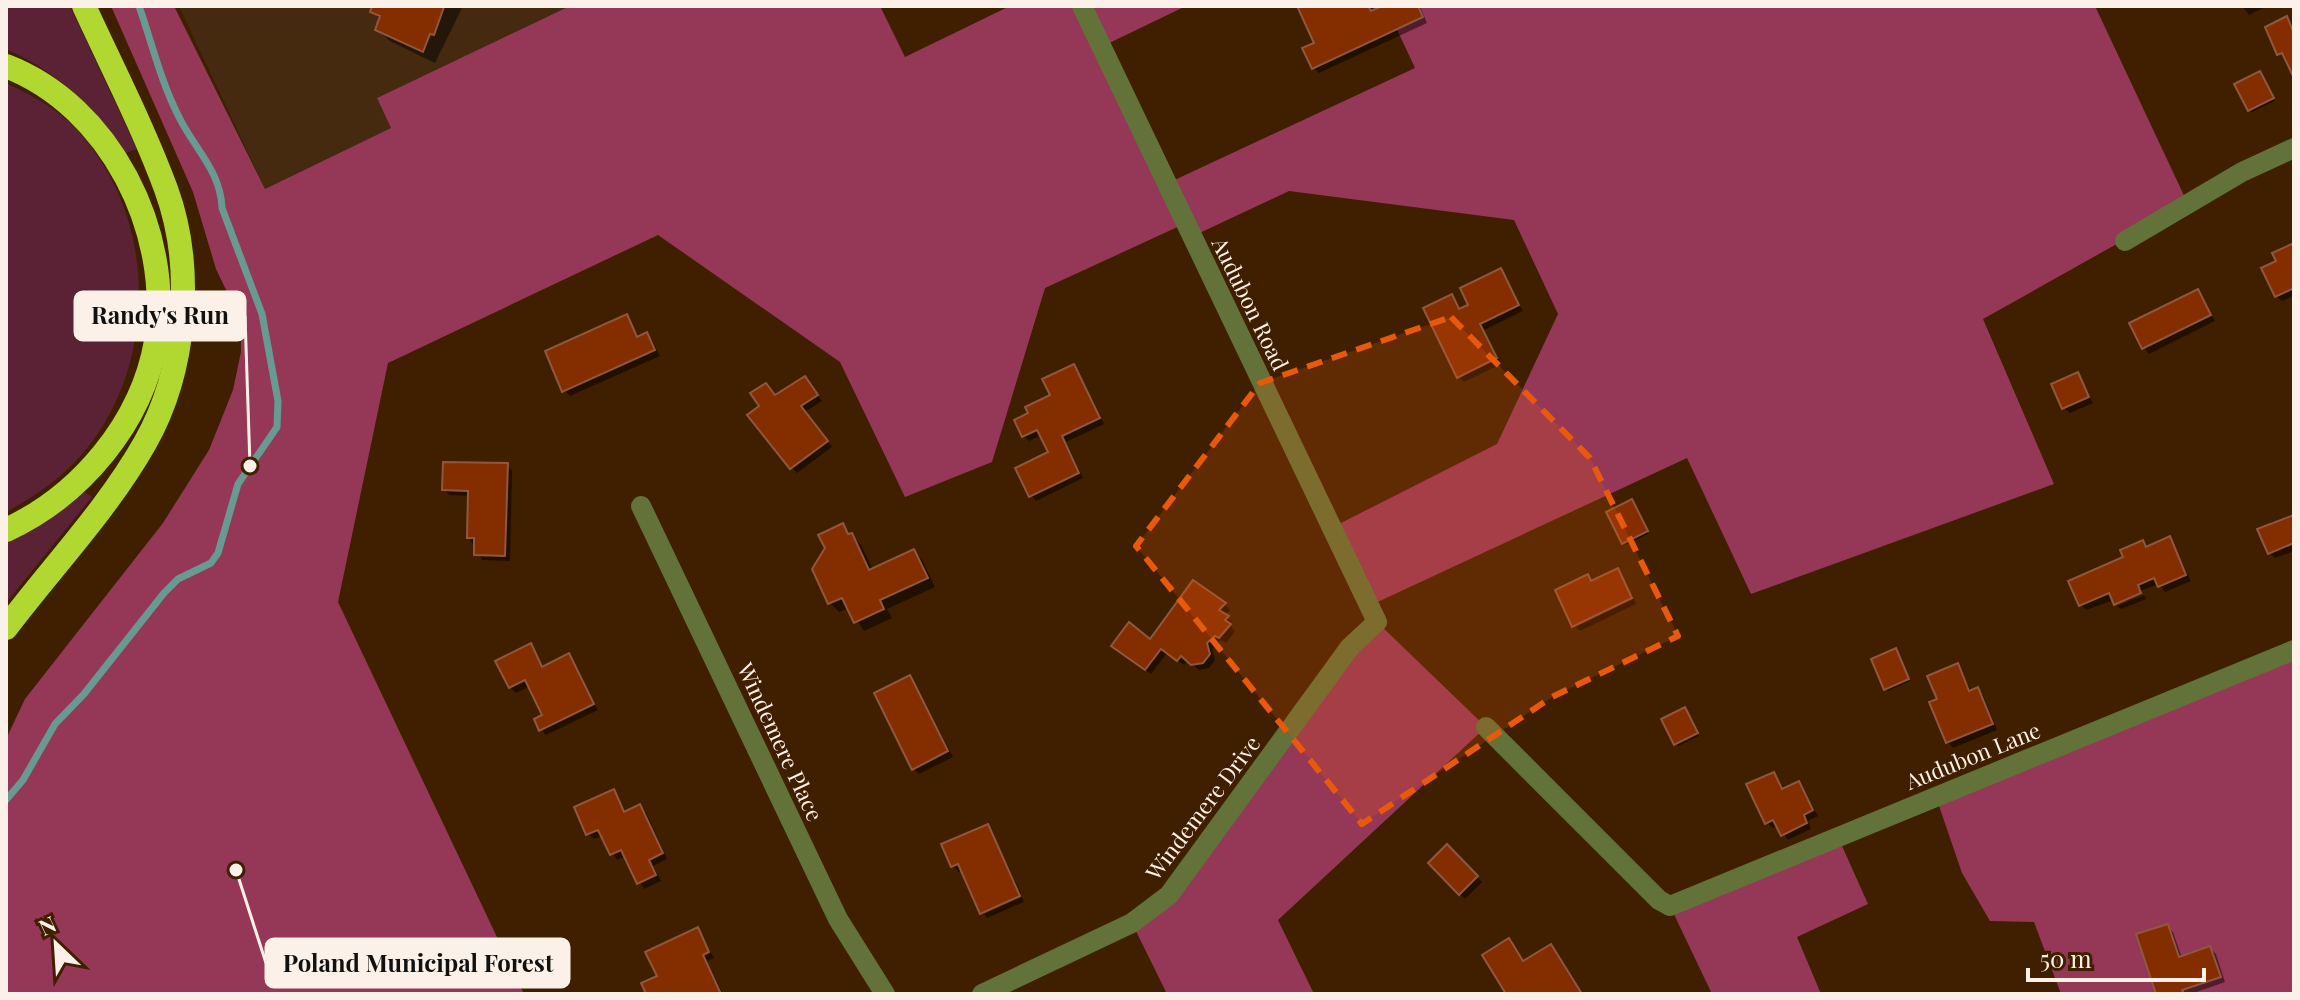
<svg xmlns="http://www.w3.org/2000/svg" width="2300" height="1000" viewBox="0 0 2300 1000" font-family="'Playfair Display',serif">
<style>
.built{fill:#452a0f}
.green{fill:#5b2134}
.forest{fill:#953857}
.shadow{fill:#0007}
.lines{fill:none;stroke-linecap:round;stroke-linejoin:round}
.stream{stroke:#679a90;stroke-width:7}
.building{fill:#842e00;stroke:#90573f;stroke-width:2}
.minor{stroke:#627238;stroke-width:20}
.highway{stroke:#b1d830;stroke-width:24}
.marked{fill:#e8590c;fill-opacity:0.2;stroke:#e8590c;stroke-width:6;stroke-dasharray:16 10;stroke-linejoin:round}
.labels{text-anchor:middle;stroke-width:6;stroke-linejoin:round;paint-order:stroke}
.street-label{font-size:22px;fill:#fcf1e8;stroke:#3f1f00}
.leader{fill:none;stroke:#fcf1e8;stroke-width:3}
.callout-dot{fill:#fcf1e8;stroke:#3f1f00;stroke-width:3}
.callout{fill:#fcf1e8;stroke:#fcf1e8;stroke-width:3}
.callout-label{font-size:24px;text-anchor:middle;font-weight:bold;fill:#111}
</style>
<rect width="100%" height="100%" fill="#3f1f00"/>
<path class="built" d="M179,6H570L377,98L391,128L265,189Z"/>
<g class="green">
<path d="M6,6H70L137,149L125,153C94,107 58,72 6,49Z"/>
<path d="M6,83C27,93 51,105 68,121C161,209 162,371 75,462C55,483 31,498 6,512Z"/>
<path d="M83,491L92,497L6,603V541Z"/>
</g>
<g class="forest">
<path d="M111,6H174L265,189L391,128L377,98L570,6H880L905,57L1010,6H1186L1101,47L1166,184L1415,68L1386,6H2095L2188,204L1983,319L2054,484L1751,594L1687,458L1369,606L1331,528L1497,444L1558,314L1514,220L1289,191L1191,237L1184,224L1045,288L992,462L905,497L840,362L658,235L388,363L338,602L524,994H6V739L25,699L163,523L209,450L233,390L241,352V321L216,269L193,192Z"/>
<path d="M1377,622L1486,727L1278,920L1314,994H1167L1132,923L1147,915Z"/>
<path d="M2294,650V994H2061L2034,922L1990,921L1962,873L1936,797Z"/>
<path d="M1838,837L1868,904L1797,937L1821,994H1712L1670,906Z"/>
</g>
<g class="shadow">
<path d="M374,6H463L435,63L390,41L378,30L381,20L372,11Z"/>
<path d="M1299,6H1370L1373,12L1387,6H1420L1427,23L1319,73L1314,68L1317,44Z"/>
<path d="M2242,6H2267L2249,15Z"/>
<path d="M2262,76L2275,101L2252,112L2249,110Z"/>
<path d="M2294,245V296L2282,301L2276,296L2279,262Z"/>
<path d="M1500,270L1523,311L1484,330L1501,364L1464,382L1459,377L1451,296L1461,311L1471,306Z"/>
<path d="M2198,292L2215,321L2149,354L2144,348Z"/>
<path d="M627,317L639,338L647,335L652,340L660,356L570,396L564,390Z"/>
<path d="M1074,366L1104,424L1066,442L1083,478L1036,501L1031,495L1051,453L1042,435L1029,441L1024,436L1030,414L1052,396Z"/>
<path d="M2078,375L2093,403L2070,413L2064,408Z"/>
<path d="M810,384L822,401L805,412L832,447L797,473L773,448L750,415L776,397Z"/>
<path d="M507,465L512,471L510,561L482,560L469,538L470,496L450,495L444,490Z"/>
<path d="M1634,504L1648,534L1626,545L1624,543Z"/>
<path d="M2294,517V551L2275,558L2270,553Z"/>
<path d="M842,525L861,545L873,570L914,551L922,560L935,587L887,609L892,618L864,631L849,608L839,612L830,603L814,570Z"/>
<path d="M2170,539L2191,581L2165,592L2159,584L2086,610L2081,605L2143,542L2148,548Z"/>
<path d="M2144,595L2146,599L2121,609L2117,606Z"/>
<path d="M1634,599L1636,604L1580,631L1576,627Z"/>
<path d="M1224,604L1230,610L1225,616L1233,623L1230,626L1235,631L1226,643L1221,640L1212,649L1215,660L1209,668L1199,670L1187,660L1184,665L1167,653L1151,674L1119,651L1151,642Z"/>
<path d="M530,646L544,668L569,656L598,710L546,735L541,729L545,716L530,686L516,693L510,687Z"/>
<path d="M1898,653L1910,681L1888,691L1886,689Z"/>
<path d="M1957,666L1972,692L1977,690L1983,695L1997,730L1953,748L1948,742L1939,700Z"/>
<path d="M910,678L953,757L919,774L913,768Z"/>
<path d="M1687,712L1699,736L1678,746L1676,744Z"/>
<path d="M1773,774L1784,790L1799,783L1818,816L1808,821L1811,829L1788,840L1778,826L1773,828L1767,823Z"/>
<path d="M613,792L626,813L640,806L646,812L667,859L653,866L661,881L644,889L626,856L617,860L603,835L594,839L588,834Z"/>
<path d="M988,826L1021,893L981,911L963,870L959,872L953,866L944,845Z"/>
<path d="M1447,847L1482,882L1465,899L1431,863Z"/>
<path d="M1022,897L1024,902L987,918L984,914Z"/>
<path d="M2167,926L2173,932L2182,958L2210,948L2216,954L2225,982L2191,994H2158Z"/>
<path d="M697,930L714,958L707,961L723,994H648Z"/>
</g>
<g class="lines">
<path class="stream" d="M6,800L23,780L55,724L84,694L164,593L178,579L211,563L218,553L238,484L277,427L278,401L262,314L222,208C221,172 195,149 180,119C161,83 152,43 139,6"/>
</g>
<g class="building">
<path d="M372,6H448L444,7L434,35L430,34L423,52L375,30L380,16L370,12Z"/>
<path d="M1297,6H1368L1371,11L1382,6H1418L1423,17L1312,69L1302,48L1314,43Z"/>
<path d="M2287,16L2294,34V78L2282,53L2277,55L2265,27Z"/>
<path d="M2260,71L2274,98L2248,111L2234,84Z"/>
<path d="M2294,243V288L2275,297L2261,268L2276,261L2272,253Z"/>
<path d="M1501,268L1519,305L1480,324L1497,358L1457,378L1423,308L1452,294L1459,309L1468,305L1460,288Z"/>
<path d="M2198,289L2211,315L2142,349L2129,323Z"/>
<path d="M627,314L637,337L647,332L655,350L562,392L545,351Z"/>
<path d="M1074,364L1100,418L1062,436L1079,473L1029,497L1015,468L1048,452L1037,430L1022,437L1014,420L1028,413L1025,407L1050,395L1042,379Z"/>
<path d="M2078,372L2089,397L2062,409L2051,384Z"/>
<path d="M805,376L818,395L801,406L828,441L790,469L747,415L759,406L750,393L766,383L775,395Z"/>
<path d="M443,462L508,463L505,556L474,555V538H467L468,491L442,490Z"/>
<path d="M1632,499L1648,531L1622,544L1606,512Z"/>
<path d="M2294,515V543L2268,554L2257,529Z"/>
<path d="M843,523L848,534L852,533L869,570L914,549L928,578L880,600L884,609L854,623L842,598L828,604L812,569L825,548L818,535Z"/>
<path d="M2170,536L2186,575L2158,587L2154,578L2138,585L2141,593L2114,605L2109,593L2079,606L2068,581L2123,557L2120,550L2143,540L2146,547Z"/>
<path d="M1618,568L1632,598L1572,627L1555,590L1588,574L1591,581Z"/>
<path d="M1193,580L1226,603L1219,610L1229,616L1225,620L1231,624L1219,638L1215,636L1207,643L1210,654L1203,663L1191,665L1181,656L1177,661L1161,649L1145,670L1111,646L1129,622L1150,639Z"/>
<path d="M531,643L542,667L569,653L594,704L539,731L534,719L542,715L525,680L509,688L495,661Z"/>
<path d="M1896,648L1909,679L1884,690L1871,659Z"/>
<path d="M1958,663L1969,691L1978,687L1993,724L1946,743L1929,702L1937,699L1927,676Z"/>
<path d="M910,675L948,751L912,770L874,693Z"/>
<path d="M1685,707L1698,733L1674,745L1661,719Z"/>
<path d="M1774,772L1782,789L1799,781L1813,810L1804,815L1807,823L1781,836L1773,820L1765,824L1746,784Z"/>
<path d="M614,789L624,812L640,804L663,853L649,860L656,875L637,884L621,850L610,855L598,830L586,835L574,807Z"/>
<path d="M988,824L1020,896L980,914L958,864L951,867L941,844Z"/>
<path d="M1447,844L1478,876L1459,895L1428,863Z"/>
<path d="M2168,924L2179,957L2210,946L2221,977L2182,990L2184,994H2156L2136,934Z"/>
<path d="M698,927L709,952L703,955L721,994H646L641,983L657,976L645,952Z"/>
<path d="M1509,938L1523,961L1551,944L1582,994H1506L1482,955Z"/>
</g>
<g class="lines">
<g class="minor">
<path d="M2125,241L2242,172L2294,148"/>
<path d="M641,506L838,919L885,994"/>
<path d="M1486,727L1659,900L1670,906L2294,650"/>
<path d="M982,994L1132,923L1169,895L1350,647L1377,622L1082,6"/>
</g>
<g class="highway">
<path d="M6,66C110,106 173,232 156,341C142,423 80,496 6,530"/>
<path d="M6,628C52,567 107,510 145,443C186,371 195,268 166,189C143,127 112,67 84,6"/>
</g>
</g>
<path class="marked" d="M1451,317L1590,458L1678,636L1552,697L1362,824L1136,546L1260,383Z"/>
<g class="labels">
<g class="street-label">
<text transform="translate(1250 304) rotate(64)" y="8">Audubon Road</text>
<text transform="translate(780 742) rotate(65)" y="8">Windemere Place</text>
<text transform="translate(1973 756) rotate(-22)" y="8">Audubon Lane</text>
<text transform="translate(1203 808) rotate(-53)" y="8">Windemere Drive</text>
</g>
</g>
<path class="leader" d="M250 466L245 316M236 870L266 963"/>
<g class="callout-dot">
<circle cx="250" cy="466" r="8"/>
<circle cx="236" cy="870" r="8"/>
</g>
<g class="callout">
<rect x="75" y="292" width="170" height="48" rx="8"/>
<rect x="266" y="939" width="303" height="48" rx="8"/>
</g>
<g class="callout-label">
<text x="160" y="324">Randy's Run</text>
<text x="418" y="972">Poland Municipal Forest</text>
</g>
<rect width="2300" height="1000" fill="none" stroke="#fcf1e8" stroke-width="16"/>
<g transform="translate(56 944) rotate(335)" stroke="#3f1f00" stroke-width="6" paint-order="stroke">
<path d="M0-6L14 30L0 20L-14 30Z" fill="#fcf1e8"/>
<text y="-12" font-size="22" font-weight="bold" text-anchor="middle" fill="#fcf1e8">N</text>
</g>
<path d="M2028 968v12h176v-12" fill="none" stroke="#fcf1e8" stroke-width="4"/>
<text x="2040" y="968" font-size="24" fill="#fcf1e8" stroke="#3f1f00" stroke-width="6" paint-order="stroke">50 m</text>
</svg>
